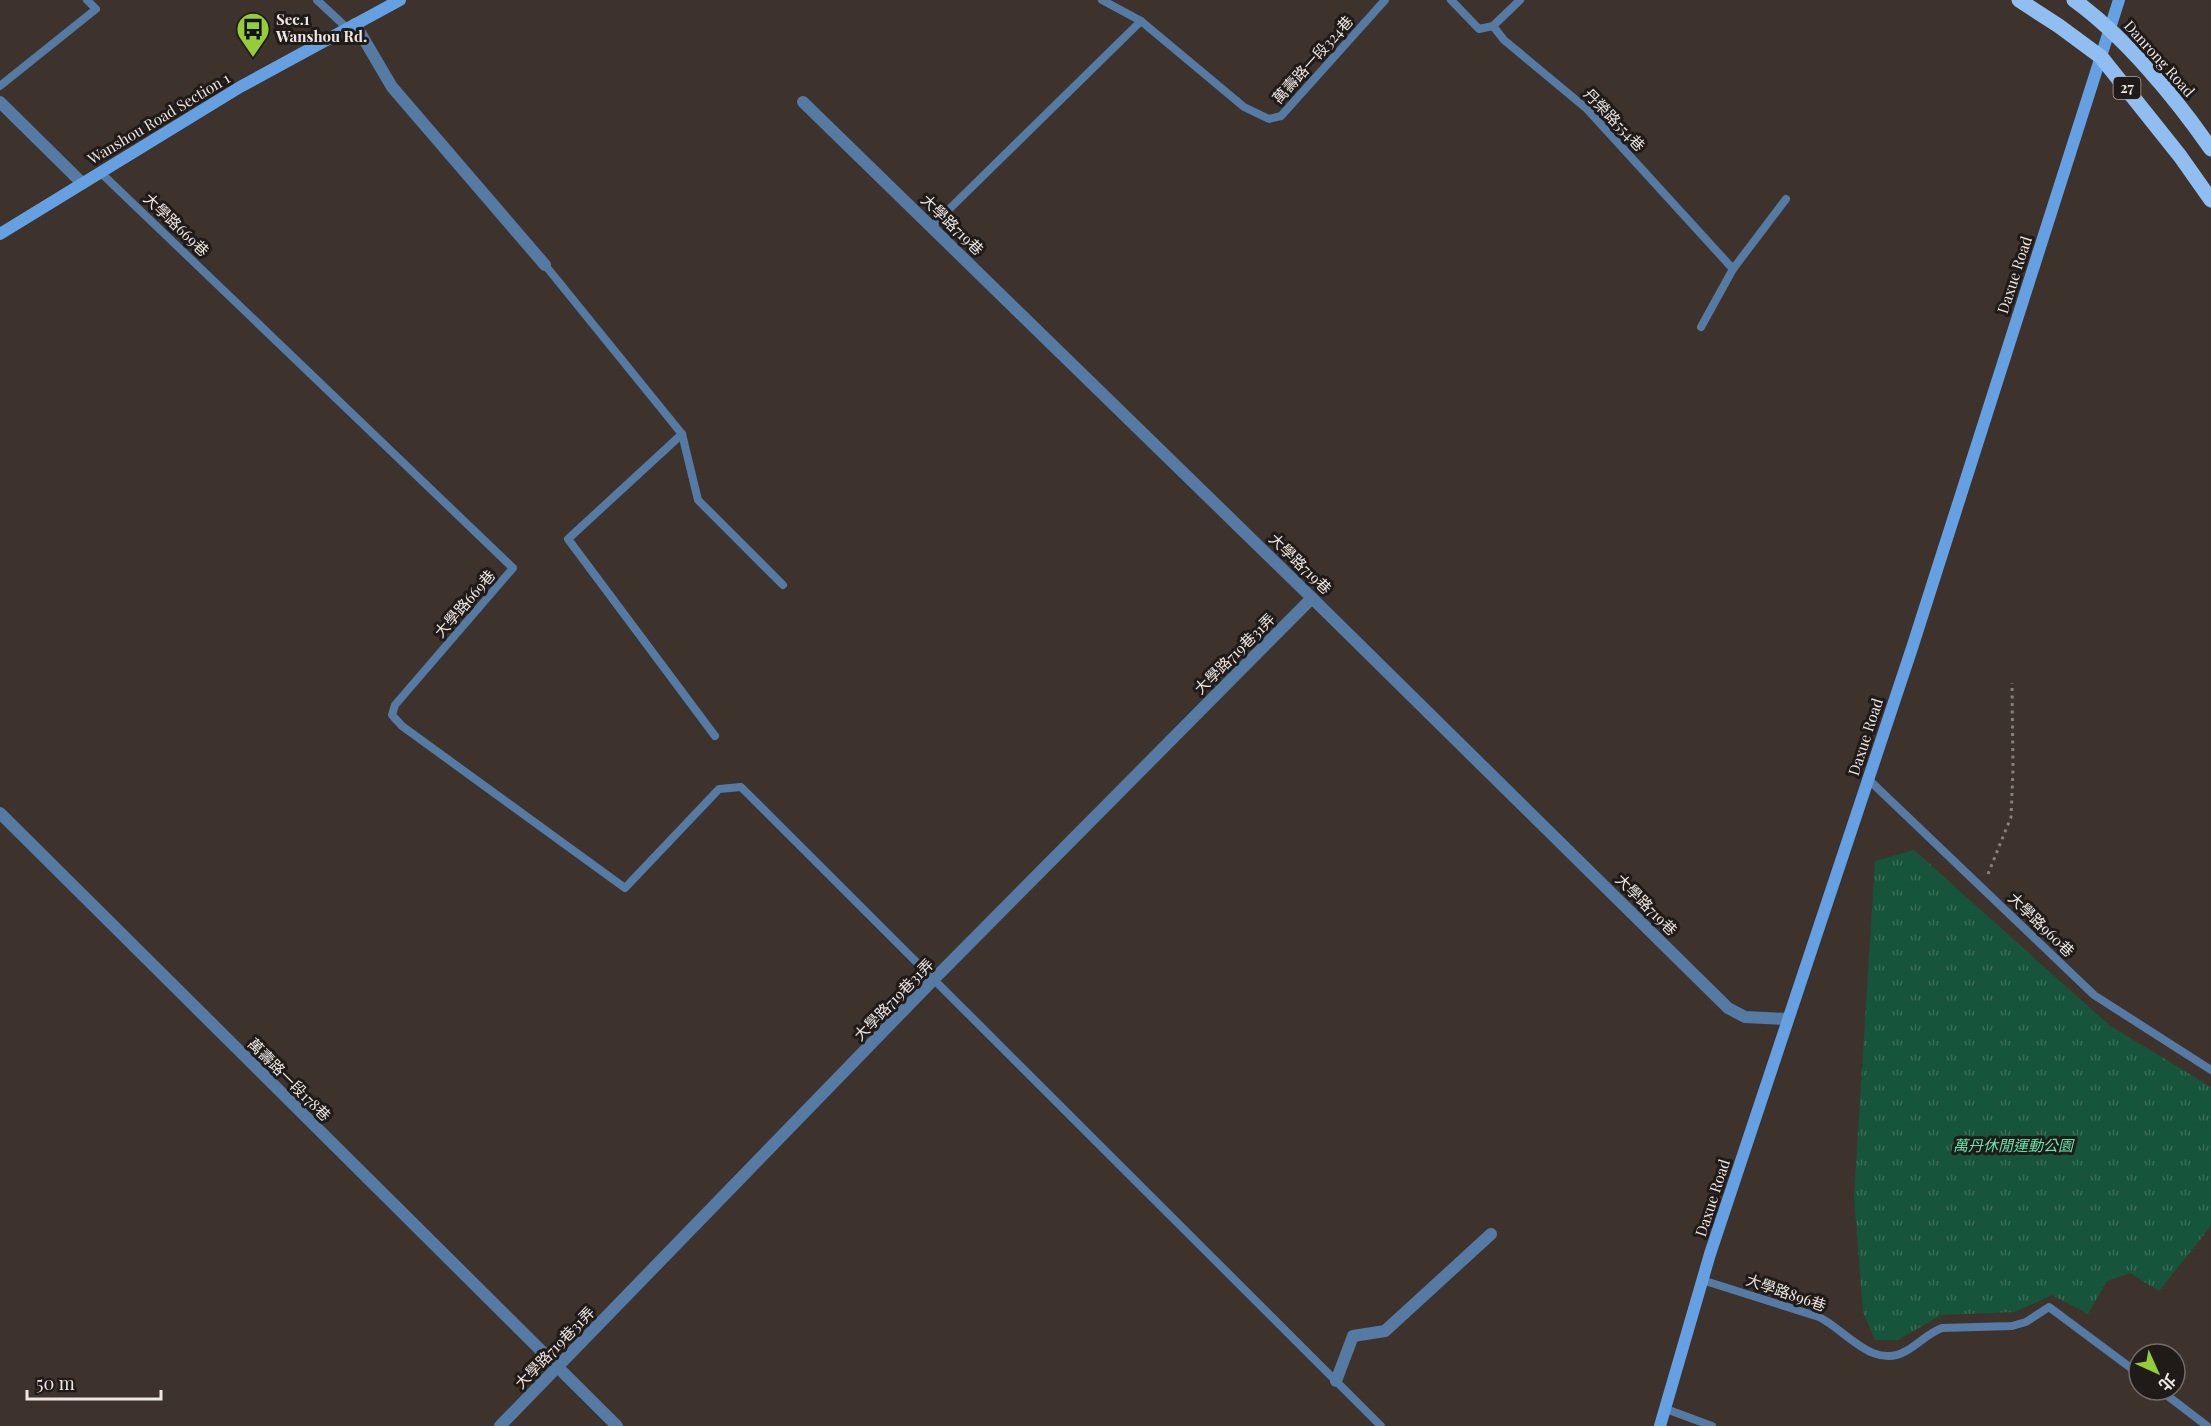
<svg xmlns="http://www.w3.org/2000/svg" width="2211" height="1426" viewBox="0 0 2211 1426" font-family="'Playfair Display','Noto Sans TC',serif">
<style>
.park{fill:url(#park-tufts)}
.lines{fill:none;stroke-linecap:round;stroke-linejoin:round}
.path{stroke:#867e78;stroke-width:3;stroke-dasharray:3 4.5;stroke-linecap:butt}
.service{stroke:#557ba4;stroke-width:8}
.minor{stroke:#557ba4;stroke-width:12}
.secondary{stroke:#65a1e2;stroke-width:12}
.primary{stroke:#90bef0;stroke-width:15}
.labels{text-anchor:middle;stroke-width:6;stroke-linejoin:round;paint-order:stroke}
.shield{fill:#201b18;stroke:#b0a9a5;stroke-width:1.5}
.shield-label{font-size:14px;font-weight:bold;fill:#ede6e2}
.poi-label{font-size:15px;font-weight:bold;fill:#ede6e2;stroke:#201b18;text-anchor:start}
.street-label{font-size:15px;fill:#ede6e2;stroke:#201b18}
.park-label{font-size:15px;font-style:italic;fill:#63e5ae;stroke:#201b18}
</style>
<defs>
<pattern id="park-tufts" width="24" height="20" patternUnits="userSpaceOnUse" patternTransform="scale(1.5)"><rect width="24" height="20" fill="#16543b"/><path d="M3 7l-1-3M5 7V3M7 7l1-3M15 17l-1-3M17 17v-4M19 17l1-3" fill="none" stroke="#386d57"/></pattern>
</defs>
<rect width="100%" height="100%" fill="#3d332c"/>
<path class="park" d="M1914,850L2109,1025L2211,1087V1226L2159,1291L2130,1273L2107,1281L2088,1314L2052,1295L2015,1312L1941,1315L1898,1340H1875L1863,1312L1854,1196L1875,861Z"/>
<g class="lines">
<path class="path" d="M1988,874L2011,817L2013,769L2012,683"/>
<g class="service">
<path d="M317,0L347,28"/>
<path d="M1451,0L1479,29L1493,26"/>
<path d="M1520,0L1493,26L1504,40L1587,109L1733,269"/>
<path d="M1141,21L1244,107L1269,119L1281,116L1385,0"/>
<path d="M0,86L96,9L87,0"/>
<path d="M100,172L513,568L395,705L392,715L402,726L625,888L719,789L741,787L1381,1426"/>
<path d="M932,226L1141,21L1102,0"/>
<path d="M545,265L682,434L568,539L715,736"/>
<path d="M1701,327L1733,269L1786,199"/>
<path d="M682,434L698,500L783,585"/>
<path d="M1868,779L2094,995L2211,1070"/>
<path d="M1702,1280L1819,1317C1847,1331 1873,1370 1906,1351C1919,1344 1928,1333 1942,1328L2012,1326L2026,1322L2049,1307L2139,1374"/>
<path d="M2160,1390L2207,1426"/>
<path d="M1666,1409L1712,1426"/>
</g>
<g class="minor">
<path d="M355,24L392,87L545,265"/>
<path d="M0,102L82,183"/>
<path d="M803,102L1312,598L1728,1008L1745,1017L1787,1019"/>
<path d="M0,813L617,1426"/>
<path d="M1336,1381L1353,1336L1385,1331L1491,1234"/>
<path d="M500,1426L934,979L1312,598"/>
</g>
<g class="secondary">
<path d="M0,234L240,87L400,0"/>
<path d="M1660,1426L1710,1254L1912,648L2119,0"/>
</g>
<g class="primary">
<path d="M2019,0L2059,26L2101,57L2180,156L2211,200"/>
<path d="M2074,0C2125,37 2175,97 2211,149"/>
</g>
</g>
<defs>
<symbol id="bus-pin" viewBox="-11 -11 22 30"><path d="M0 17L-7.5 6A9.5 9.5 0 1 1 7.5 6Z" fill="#95cc3a" stroke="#201b18"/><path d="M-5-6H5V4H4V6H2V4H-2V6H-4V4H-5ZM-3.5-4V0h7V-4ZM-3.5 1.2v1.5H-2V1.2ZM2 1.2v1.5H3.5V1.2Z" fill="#111"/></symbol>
</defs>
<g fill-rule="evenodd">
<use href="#bus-pin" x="234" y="10" width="38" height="52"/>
</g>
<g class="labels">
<rect class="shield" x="2113.5" y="77" width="27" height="22" rx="4.5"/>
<g class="shield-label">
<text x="2127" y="93">27</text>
</g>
<g class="poi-label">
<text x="276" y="25">Sec.1<tspan x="276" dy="17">Wanshou Rd.</tspan></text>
</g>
<g class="street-label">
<text transform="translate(2159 59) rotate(48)" y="5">Danrong Road</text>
<text transform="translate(1313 60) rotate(-48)" y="5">萬壽路一段324巷</text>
<text transform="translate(159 119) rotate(-31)" y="5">Wanshou Road Section 1</text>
<text transform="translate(1614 120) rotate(46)" y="5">丹榮路554巷</text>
<text transform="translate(176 225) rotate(44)" y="5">大學路669巷</text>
<text transform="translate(952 225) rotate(44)" y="5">大學路719巷</text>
<text transform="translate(2015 275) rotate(-72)" y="5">Daxue Road</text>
<text transform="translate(1300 564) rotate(44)" y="5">大學路719巷</text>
<text transform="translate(465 604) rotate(-49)" y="5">大學路669巷</text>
<text transform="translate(1235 654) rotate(-45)" y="5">大學路719巷31弄</text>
<text transform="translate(1866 737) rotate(-72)" y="5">Daxue Road</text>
<text transform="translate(1646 905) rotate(45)" y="5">大學路719巷</text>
<text transform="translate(2041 925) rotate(44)" y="5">大學路960巷</text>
<text transform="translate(894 1000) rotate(-46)" y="5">大學路719巷31弄</text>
<text transform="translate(289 1080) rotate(45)" y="5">萬壽路一段178巷</text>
<text transform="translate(1713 1198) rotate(-72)" y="5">Daxue Road</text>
<text transform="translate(1786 1293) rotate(19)" y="5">大學路896巷</text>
<text transform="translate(555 1348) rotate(-46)" y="5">大學路719巷31弄</text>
</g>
<g class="park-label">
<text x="2013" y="1151">萬丹休閒運動公園</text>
</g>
</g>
<g transform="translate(2157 1372) rotate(135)"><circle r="28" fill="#201b18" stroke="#726c69" stroke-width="1.5"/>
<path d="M0-4.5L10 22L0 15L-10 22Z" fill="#95cc3a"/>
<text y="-9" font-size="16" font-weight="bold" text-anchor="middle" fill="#ede6e2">北</text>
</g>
<path d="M27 1390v9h134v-9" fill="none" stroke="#ede6e2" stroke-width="3"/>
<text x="36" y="1390" font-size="18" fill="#ede6e2" stroke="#201b18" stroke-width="4.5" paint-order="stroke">50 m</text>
</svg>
